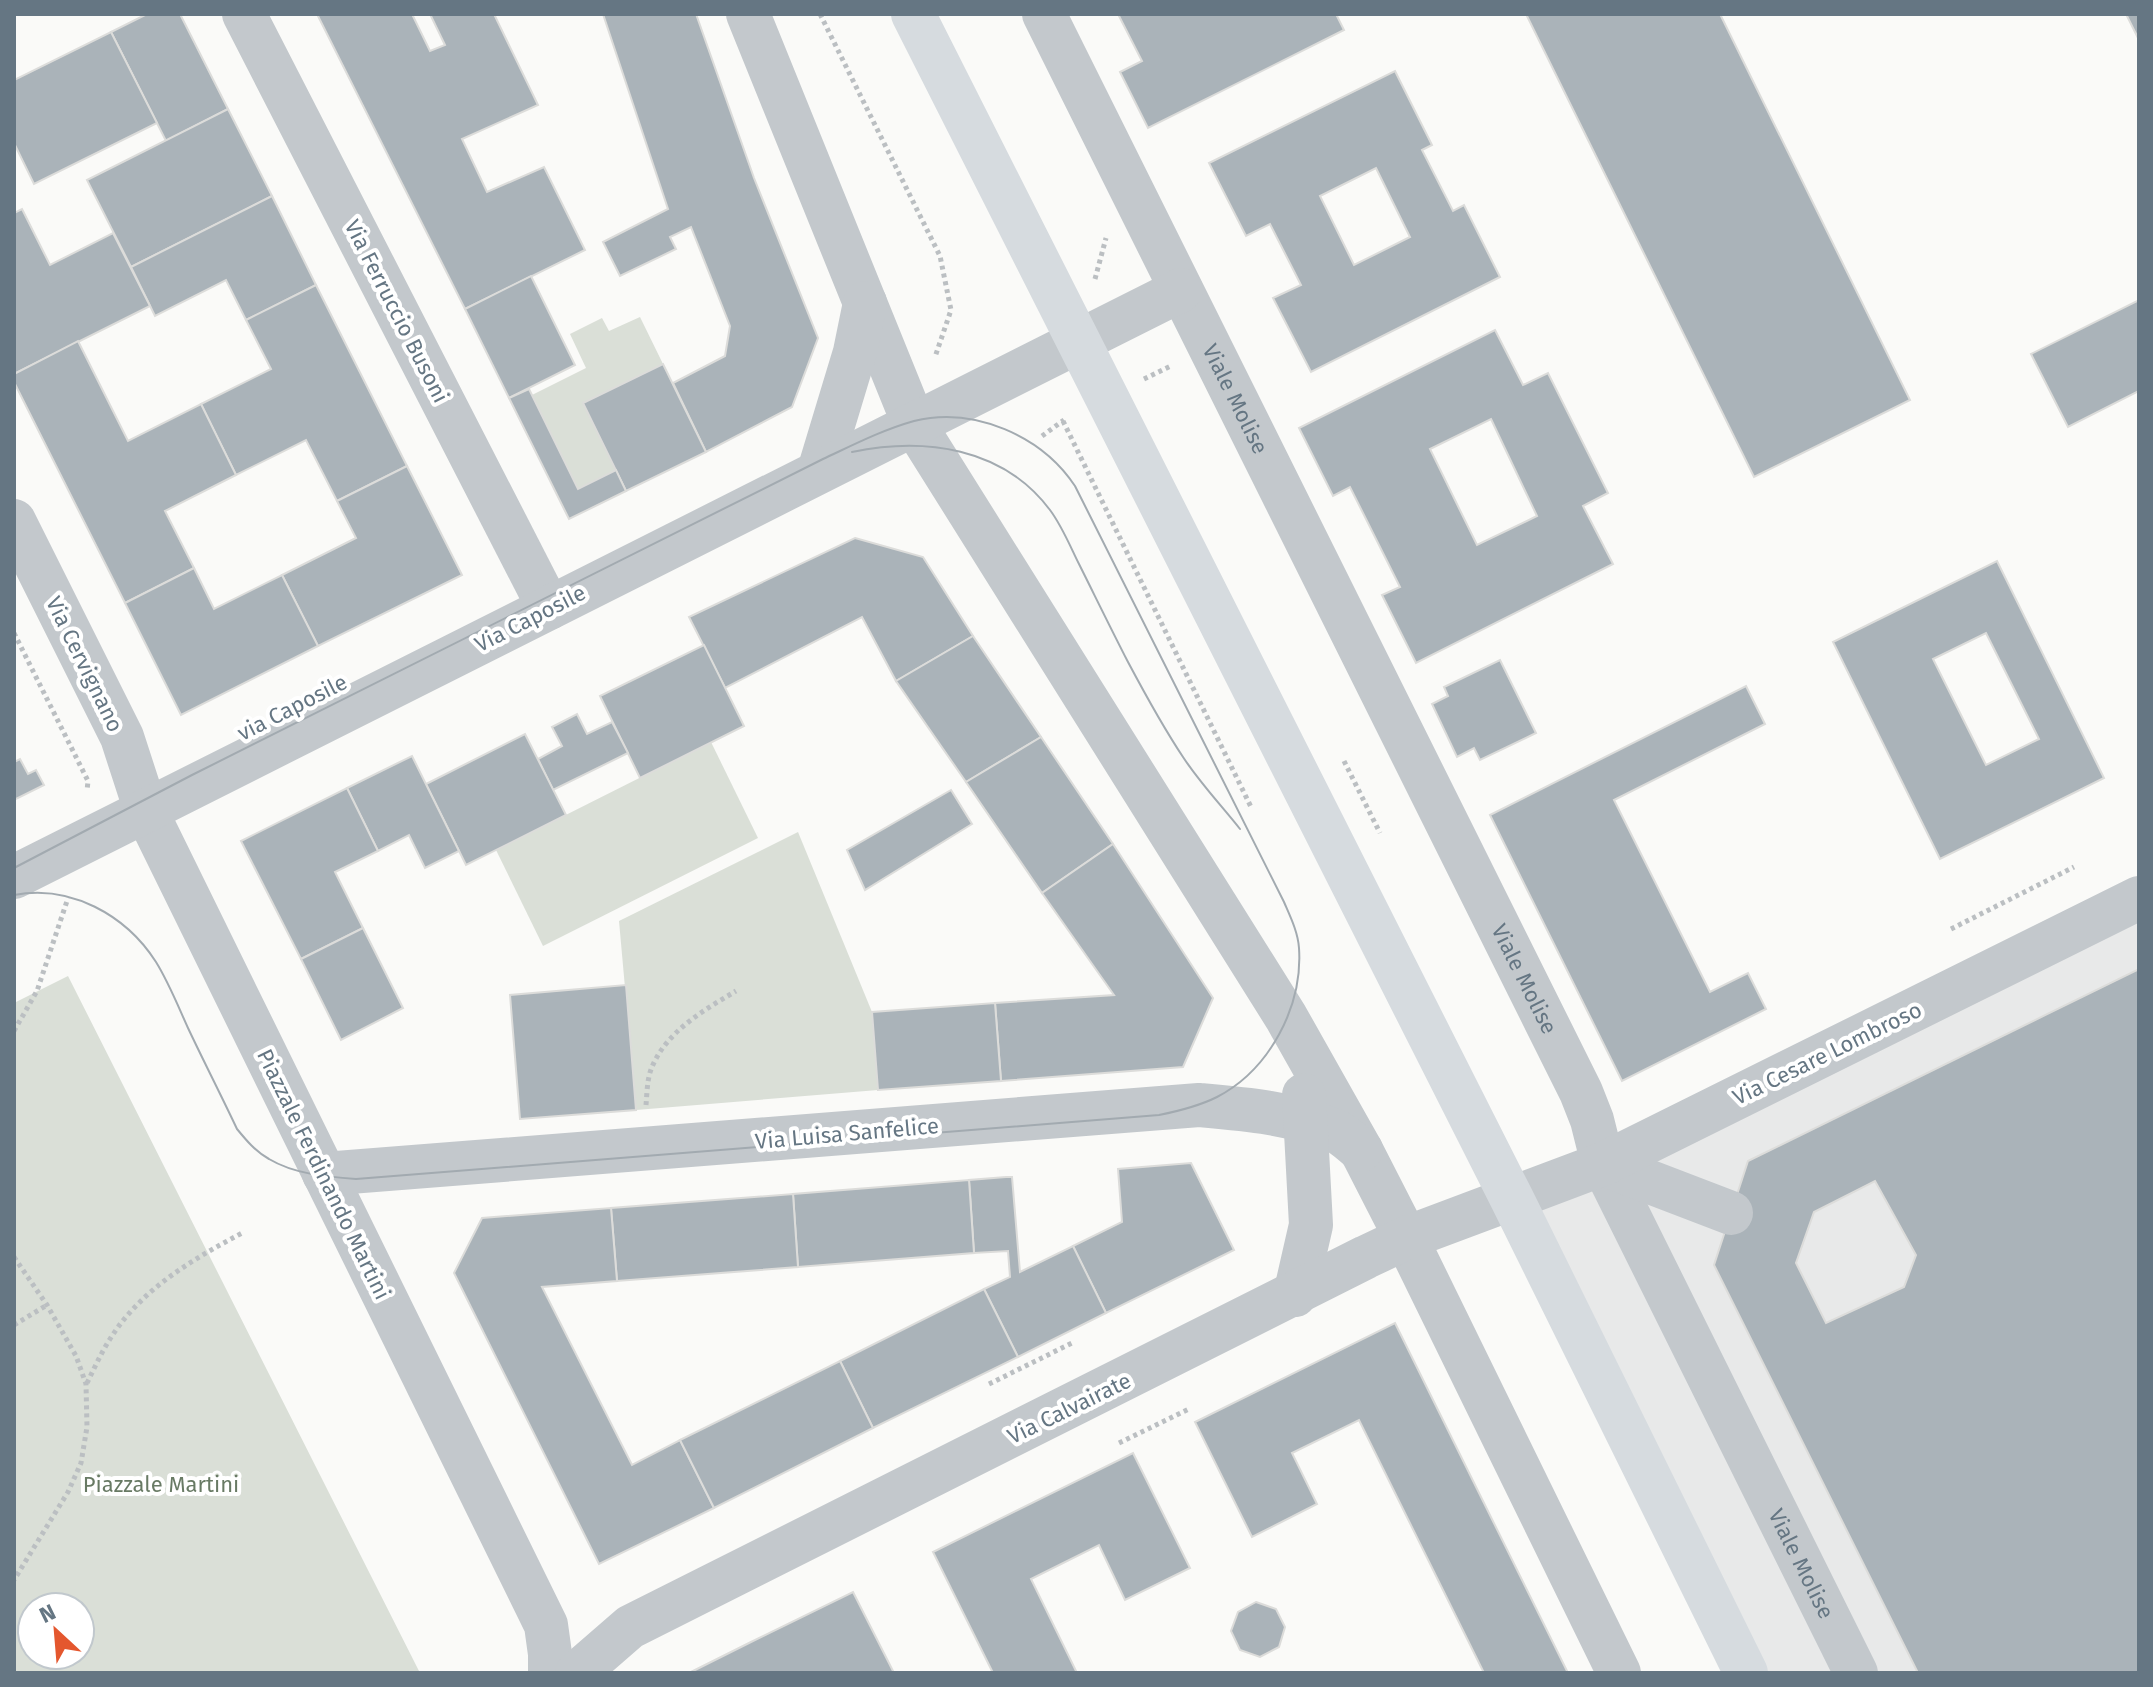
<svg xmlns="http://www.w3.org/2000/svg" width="2153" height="1687" viewBox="0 0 2153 1687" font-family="'Fira Sans',sans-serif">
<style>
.built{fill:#e8e9e9}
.green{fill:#dadfd7;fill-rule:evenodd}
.building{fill:#aab3b9;stroke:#dcdcda;stroke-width:2;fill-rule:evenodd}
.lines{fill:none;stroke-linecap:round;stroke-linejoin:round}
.path{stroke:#bbbfc2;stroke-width:5;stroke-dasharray:4 4;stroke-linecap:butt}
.minor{stroke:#c3c8cc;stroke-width:44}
.major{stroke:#d6dbdf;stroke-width:44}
.tram{stroke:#a2aab0;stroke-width:2}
.labels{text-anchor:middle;stroke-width:8;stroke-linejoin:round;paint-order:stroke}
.street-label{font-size:22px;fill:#657683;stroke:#fff}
.park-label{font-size:22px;fill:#687a64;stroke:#fff}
</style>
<rect width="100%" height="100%" fill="#fafaf8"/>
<path class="built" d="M2139,909V1673H1754L1529,1206Z"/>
<g class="green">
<path d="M640,317L663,364L583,403L616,470L578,489L532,395L586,368L570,334L602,318L609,331Z"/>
<path d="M711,742L758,838L543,946L496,850Z"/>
<path d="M798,832L872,1012L878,1090L636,1110L619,921Z"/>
<path d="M68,976L420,1673H14V1003ZM32,1607H80V1655H32Z"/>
</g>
<g class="building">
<path d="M147,14H180L228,109L166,141L111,32Z"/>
<path d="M317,14H412L430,51L445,45L430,14H494L538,105L462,139L487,192L544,167L585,250L465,309Z"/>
<path d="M603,14H696L754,178L818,338L792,407L706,452L673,383L725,356L730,326L691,227L670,237L676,249L620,276L603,242L668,209Z"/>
<path d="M1118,14H1336L1344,30L1148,128L1120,72L1142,61Z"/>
<path d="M1526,14H1720L1910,400L1754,477Z"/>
<path d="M2126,14H2139V40Z"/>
<path d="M111,32L157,123L34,184L14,143V80Z"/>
<path d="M1395,71L1432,145L1422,150L1453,211L1464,205L1500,277L1311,372L1273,298L1301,285L1270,224L1246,236L1209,163ZM1376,168L1410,237L1354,265L1320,196Z"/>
<path d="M228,109L272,196L131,267L87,180Z"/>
<path d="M272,196L316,285L246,320L226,280L155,316L131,267Z"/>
<path d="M22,209L50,265L113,233L150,306L14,374V213Z"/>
<path d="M531,276L575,365L509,398L465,309Z"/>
<path d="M316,285L407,466L337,501L306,440L236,475L201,404L271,369L246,320Z"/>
<path d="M2139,300V391L2068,427L2031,354Z"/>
<path d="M1495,330L1523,385L1548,373L1608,493L1583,506L1613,564L1416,663L1382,595L1400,587L1350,487L1333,496L1299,428ZM1491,419L1537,516L1477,545L1430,449Z"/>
<path d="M78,341L128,441L201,404L236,475L165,511L194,568L125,603L14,382V374Z"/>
<path d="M663,364L706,452L626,491L583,403Z"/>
<path d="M529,389L578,489L616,470L626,491L569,519L509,398Z"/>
<path d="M407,466L462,575L318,646L282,575L356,538L337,501Z"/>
<path d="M855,538L923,557L973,636L896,681L862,617L725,688L689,617Z"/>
<path d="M1997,561L2104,778L1940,859L1833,642ZM1986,633L2039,739L1986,765L1933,659Z"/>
<path d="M194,568L214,609L282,575L318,646L181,715L125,603Z"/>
<path d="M973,636L1041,737L966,782L896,681Z"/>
<path d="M704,645L744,726L640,778L600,696Z"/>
<path d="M1500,660L1536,733L1480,760L1474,748L1457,757L1432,704L1448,696L1444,687Z"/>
<path d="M1746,686L1765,724L1614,800L1710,992L1748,973L1766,1009L1622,1081L1490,815Z"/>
<path d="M577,714L587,734L612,722L628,753L553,790L538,759L562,746L552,727Z"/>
<path d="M525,734L566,815L466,865L426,784Z"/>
<path d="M1041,737L1113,844L1042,893L966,782Z"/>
<path d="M412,756L459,851L425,868L409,835L378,851L347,788Z"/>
<path d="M20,759L28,774L36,770L44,785L14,800V762Z"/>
<path d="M347,788L378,851L335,872L363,928L301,959L241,841Z"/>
<path d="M951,790L972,824L865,890L847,850Z"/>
<path d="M1113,844L1213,998L1183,1067L1001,1081L995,1003L1114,995L1042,893Z"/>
<path d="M363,928L403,1008L341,1040L301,959Z"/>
<path d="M2139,969V1673H1918L1714,1265L1748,1161ZM1875,1181L1916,1255L1904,1287L1826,1323L1796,1263L1814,1212Z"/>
<path d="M626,985L636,1110L520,1119L510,995Z"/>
<path d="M995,1003L1001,1081L878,1090L872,1012Z"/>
<path d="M1191,1163L1234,1250L1106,1313L1073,1246L1122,1222L1118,1169Z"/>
<path d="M1006,1177H1012L1020,1272L1073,1246L1106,1313L1018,1357L984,1289L1010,1277L1008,1251L974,1253L969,1180Z"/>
<path d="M969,1180L974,1253L798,1267L793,1194Z"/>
<path d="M793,1194L798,1267L617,1281L611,1208Z"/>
<path d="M611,1208L617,1281L542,1287L632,1465L680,1440L714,1508L599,1564L454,1273L482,1218Z"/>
<path d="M984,1289L1018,1357L873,1428L840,1361Z"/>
<path d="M1395,1323L1568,1673H1484L1359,1420L1292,1453L1317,1504L1252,1537L1195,1422Z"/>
<path d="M840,1361L873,1428L714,1508L680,1440Z"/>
<path d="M1133,1453L1190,1568L1125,1600L1099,1545L1031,1579L1077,1673H993L933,1552Z"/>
<path d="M853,1592L894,1673H689L751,1642Z"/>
<path d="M1256,1602L1276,1609L1285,1627L1279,1647L1260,1657L1240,1650L1231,1631L1238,1612Z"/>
</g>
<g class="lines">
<g class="path">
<path d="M820,14L940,256L951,310L935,357"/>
<path d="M1095,279L1106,238"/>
<path d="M1144,379L1171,366"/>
<path d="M1063,421L1251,807"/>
<path d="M1042,436L1064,420"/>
<path d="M14,633L88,781L87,791"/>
<path d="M1344,761L1380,833"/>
<path d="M1951,929L2074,867"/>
<path d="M14,1031L37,991L68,898"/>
<path d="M646,1105C647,1094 647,1078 652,1067C667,1031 704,1010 736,991"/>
<path d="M14,1257L47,1305L76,1356L86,1384L87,1427L81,1463L68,1492L14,1580"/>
<path d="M14,1325L47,1305"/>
<path d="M87,1383C94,1369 101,1353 110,1339C141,1289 193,1259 244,1232"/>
<path d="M989,1384L1072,1343"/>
<path d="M1119,1443L1189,1409"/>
</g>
<g class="minor">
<path d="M244,14L549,608"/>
<path d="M748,14L914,424L1286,1017L1361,1150L1406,1238L1619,1673"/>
<path id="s1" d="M1044,14L1581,1092L1592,1120L1603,1164L1856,1673"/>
<path d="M819,471L855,352L865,303"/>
<path d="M14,521L122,737L146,811L546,1625L550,1654V1673"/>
<path d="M14,877L1181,290"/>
<path d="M1603,1164L1731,1213"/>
<path d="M324,1174L1199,1105C1244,1109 1293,1113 1335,1131C1345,1135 1353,1144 1361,1150"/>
<path d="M1295,1295L1311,1225L1304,1095"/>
<path d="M577,1673L630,1627L1366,1257L1406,1238L1603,1164L2139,898"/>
</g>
<path class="major" d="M913,14L1512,1199L1746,1673"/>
<g class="tram">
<path d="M852,452C924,437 1003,447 1050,510C1062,526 1070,546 1079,564C1095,596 1111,629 1128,662C1145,694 1163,727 1183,757C1200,783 1221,805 1240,829"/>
<path d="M14,868L192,775L823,459C853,445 882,430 914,421C974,406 1042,436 1075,486L1284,902C1290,916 1298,932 1299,948C1303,1007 1269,1070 1217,1097C1199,1106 1179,1111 1159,1115L356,1179C327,1177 294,1174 269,1159C256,1152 246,1140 237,1129C221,1095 204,1062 188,1028C178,1006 169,983 156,962C126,915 70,884 14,895"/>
</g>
</g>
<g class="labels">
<g class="street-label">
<text transform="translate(397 311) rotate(63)" y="8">Via Ferruccio Busoni</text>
<text dy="8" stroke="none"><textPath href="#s1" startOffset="430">Viale Molise</textPath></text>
<text transform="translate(530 618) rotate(-27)" y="8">Via Caposile</text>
<text transform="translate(85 664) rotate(64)" y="8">Via Cervignano</text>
<text transform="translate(292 707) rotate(-27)" y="8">via Caposile</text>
<text dy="8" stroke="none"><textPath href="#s1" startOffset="1078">Viale Molise</textPath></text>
<text transform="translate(1827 1053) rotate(-26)" y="8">Via Cesare Lombroso</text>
<text transform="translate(847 1133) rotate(-5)" y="8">Via Luisa Sanfelice</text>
<text transform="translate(324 1174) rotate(64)" y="8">Piazzale Ferdinando Martini</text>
<text transform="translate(1069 1408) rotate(-26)" y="8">Via Calvairate</text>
<text dy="8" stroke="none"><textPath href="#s1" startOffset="1726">Viale Molise</textPath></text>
</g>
<g class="park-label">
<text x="161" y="1492">Piazzale Martini</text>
</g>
</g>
<rect width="2153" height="1687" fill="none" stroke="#657683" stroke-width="32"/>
<g transform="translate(56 1631) rotate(334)"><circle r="38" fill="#ffffff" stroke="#c1c8cd" stroke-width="2"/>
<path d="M0-6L14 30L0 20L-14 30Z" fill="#e4572e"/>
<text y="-12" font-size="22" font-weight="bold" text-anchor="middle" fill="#657683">N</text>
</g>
</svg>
